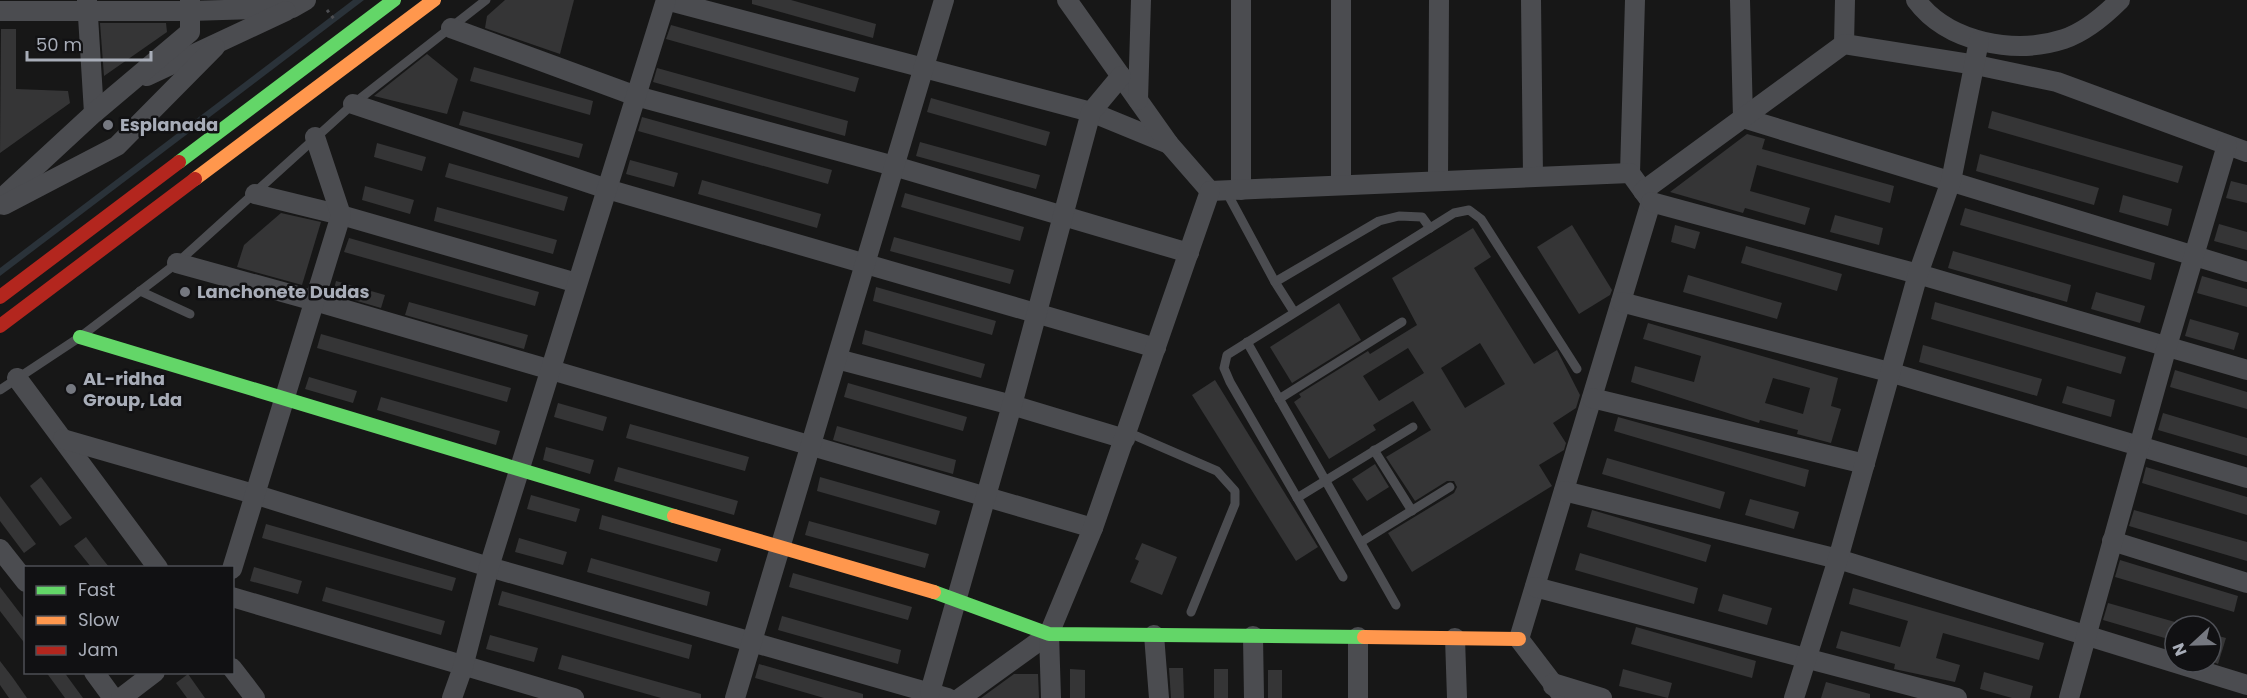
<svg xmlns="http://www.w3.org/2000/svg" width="2247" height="698" viewBox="0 0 2247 698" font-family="Poppins,sans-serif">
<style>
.water{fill:#2a3239}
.building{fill:#353536;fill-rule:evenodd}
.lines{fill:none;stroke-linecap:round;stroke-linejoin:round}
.path{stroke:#4d4e52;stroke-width:3;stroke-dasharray:3 4.5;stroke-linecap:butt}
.lane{stroke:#4b4c50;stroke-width:9}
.street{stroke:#4b4c50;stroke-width:20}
.fast{stroke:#63d668;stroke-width:14}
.slow{stroke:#ff974d;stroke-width:14}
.jam{stroke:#b3261e;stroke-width:14}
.poi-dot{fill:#757880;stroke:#111113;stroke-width:2}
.labels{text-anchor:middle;stroke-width:5;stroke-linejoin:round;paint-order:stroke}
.poi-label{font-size:18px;font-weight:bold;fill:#a8adb8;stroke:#111113;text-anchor:start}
</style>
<rect width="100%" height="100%" fill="#171717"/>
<path class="water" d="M353,0H364L0,276V268Z"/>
<g class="building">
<path d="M505,0H574L560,54L485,28L487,16Z"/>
<path d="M752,0H791L876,24L873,38L752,4Z"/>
<path d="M100,23H166L167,32L104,76Z"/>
<path d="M671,25L859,78L855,92L666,39Z"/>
<path d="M1,29H16V89L68,91L70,103L0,153Z"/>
<path d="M427,54L458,79L447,114L374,96Z"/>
<path d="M474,67L593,101L590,115L470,81Z"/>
<path d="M657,68L848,121L845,136L653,82Z"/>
<path d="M931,98L1050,132L1046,146L927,112Z"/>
<path d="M463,111L583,144L579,158L459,125Z"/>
<path d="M1992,111L2183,166L2178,183L1988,128Z"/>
<path d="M642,117L832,170L828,184L638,131Z"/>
<path d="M1747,134L1765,139L1762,149L1894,186L1890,203L1757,165L1750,191L1810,208L1805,225L1745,208L1743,213L1670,192Z"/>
<path d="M920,142L1040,175L1036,189L916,156Z"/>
<path d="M377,143L426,157L422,171L374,157Z"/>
<path d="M1980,154L2099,188L2094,205L1976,171Z"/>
<path d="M630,160L678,173L674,187L626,174Z"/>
<path d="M449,163L568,197L564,211L445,177Z"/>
<path d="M702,180L821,214L817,228L698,194Z"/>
<path d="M2231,181L2247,185V203L2226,198Z"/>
<path d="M365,186L414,200L410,214L362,200Z"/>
<path d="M905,193L1024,227L1020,241L901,207Z"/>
<path d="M2123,195L2172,209L2168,226L2119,212Z"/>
<path d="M437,207L557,240L553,254L434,221Z"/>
<path d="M1965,208L2155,263L2151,280L1960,225Z"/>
<path d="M281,213L321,222L302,285L237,267L244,245Z"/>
<path d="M1835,215L1883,228L1879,245L1830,232Z"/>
<path d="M2219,224L2247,232V250L2214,241Z"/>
<path d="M1572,225L1612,290L1610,295L1579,314L1537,247Z"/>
<path d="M1675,225L1700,232L1695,249L1671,242Z"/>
<path d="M1473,228L1491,257L1474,268L1534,364L1557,350L1580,395L1576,408L1553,423L1566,443L1564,450L1539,465L1552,486L1412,572L1388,533L1454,493L1457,487L1454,481H1447L1415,501L1386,457L1431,430L1413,401L1373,425L1376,430L1329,459L1294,402L1301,397L1299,394L1368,351L1370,354L1417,325L1392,278ZM1480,343L1505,384L1465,408L1441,368ZM1408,348L1424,373L1379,401L1363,376Z"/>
<path d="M894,237L1014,270L1010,284L890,251Z"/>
<path d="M349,238L539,292L535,306L344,252Z"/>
<path d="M1746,246L1842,274L1837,291L1741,263Z"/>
<path d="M1953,251L2071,285L2067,302L1948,268Z"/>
<path d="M1688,275L1782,303L1777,319L1683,292Z"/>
<path d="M2202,276L2247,289V307L2197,293Z"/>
<path d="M336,281L385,295L381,308L333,294Z"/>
<path d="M876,287L996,321L992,335L873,301Z"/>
<path d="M2096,292L2145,306L2140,323L2091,309Z"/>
<path d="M409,302L528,335L524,349L405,315Z"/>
<path d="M1935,302L2126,357L2121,374L1931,319Z"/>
<path d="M1339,303L1361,340L1292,383L1270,347Z"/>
<path d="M2190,319L2239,333L2234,350L2185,336Z"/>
<path d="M1648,323L1838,378L1831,406L1841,409L1831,443L1797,434L1798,430L1760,420L1759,423L1631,382L1635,366L1694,382L1701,356L1643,339ZM1773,378L1810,388L1803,414L1765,403Z"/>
<path d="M865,330L985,364L981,378L862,344Z"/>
<path d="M321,334L511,388L507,402L317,348Z"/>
<path d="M1923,345L2042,379L2037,396L1919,362Z"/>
<path d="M2175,370L2247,392V409L2170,387Z"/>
<path d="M309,377L357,391L353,403L305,389Z"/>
<path d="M1215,380L1318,547L1296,561L1192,395Z"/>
<path d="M848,383L967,417L963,431L844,397Z"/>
<path d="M2067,386L2115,400L2111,417L2062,403Z"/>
<path d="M381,397L500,431L496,445L377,410Z"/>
<path d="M558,403L607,417L603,431L554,417Z"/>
<path d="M2163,413L2247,438V456L2158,430Z"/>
<path d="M1618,417L1809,470L1805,487L1614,431Z"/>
<path d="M630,424L749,457L745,471L626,438Z"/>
<path d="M837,426L956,460L953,474L833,440Z"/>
<path d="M546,447L594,460L590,474L543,460Z"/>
<path d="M1607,458L1725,492L1720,509L1602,474Z"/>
<path d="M1375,464L1389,487L1367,501L1352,479Z"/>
<path d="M618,467L738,501L734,515L614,481Z"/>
<path d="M2146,467L2247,497V515L2142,483Z"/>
<path d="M41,477L72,518L60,526L30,486Z"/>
<path d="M820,477L940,511L936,525L817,491Z"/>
<path d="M531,495L580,509L576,522L527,509Z"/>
<path d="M0,496L36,544L24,553L0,521Z"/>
<path d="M1750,499L1799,512L1794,529L1745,515Z"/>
<path d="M1592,510L1711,545L1706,562L1587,527Z"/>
<path d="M2134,510L2247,542V561L2129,526Z"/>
<path d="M602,515L721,549L717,562L599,529Z"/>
<path d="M809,521L929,554L925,568L805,535Z"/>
<path d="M266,524L456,578L452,591L262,538Z"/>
<path d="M86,537L101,557L109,567H91L74,546Z"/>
<path d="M519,538L567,552L563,565L515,552Z"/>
<path d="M1142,543L1177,557L1162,595L1130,582L1139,561L1135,559Z"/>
<path d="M1580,553L1698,588L1694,604L1575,570Z"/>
<path d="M591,558L710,592L707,606L587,572Z"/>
<path d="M2120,560L2238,596L2234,612L2115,577Z"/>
<path d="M254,567L302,581L298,594L250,581Z"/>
<path d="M793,573L912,607L908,620L789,587Z"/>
<path d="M0,587L26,621V645L0,611Z"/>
<path d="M326,587L445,621L441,635L322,601Z"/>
<path d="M1853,588L2044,643L2039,660L1943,633L1936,658L1960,665L1955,682L1894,669L1895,664L1836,648L1841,631L1900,647L1908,621L1849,604Z"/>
<path d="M502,591L692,645L689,659L498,605Z"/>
<path d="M1723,594L1772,608L1767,625L1718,611Z"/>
<path d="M2108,603L2175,622V641L2103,620Z"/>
<path d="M782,616L901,650L898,664L778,630Z"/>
<path d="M1636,627L1756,661L1752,678L1631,644Z"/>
<path d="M2211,634L2226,638L2218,664L2211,661Z"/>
<path d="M490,635L538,648L534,662L486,649Z"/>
<path d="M562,655L701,694V698H661L558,669Z"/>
<path d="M0,661L13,678L27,698H9L0,685Z"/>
<path d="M759,664L863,694V698H824L755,678Z"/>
<path d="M1169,668H1183L1184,698H1171Z"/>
<path d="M1070,669L1085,670V698H1070Z"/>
<rect x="1214" y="669" width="14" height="29"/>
<path d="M1623,669L1672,683L1668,698L1619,686Z"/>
<rect x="1268" y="670" width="14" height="28"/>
<path d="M46,672H64L83,698H65Z"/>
<path d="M1984,672L2033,686L2030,698H2012L1980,689Z"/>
<path d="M188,674L205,698H187L176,683Z"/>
<path d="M1014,674H1038L1039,698H981Z"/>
<path d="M1826,682L1870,694V698H1821Z"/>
</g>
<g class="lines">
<path class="path" d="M327,10L334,19"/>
<g class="lane">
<path d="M1226,191L1275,282L1294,312"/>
<path d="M1275,282L1379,221L1399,216L1422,217L1430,228"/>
<path d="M140,291L190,314"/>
<path d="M1247,342L1396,605"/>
<path d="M0,390L80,337L177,263L353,104L486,0"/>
<path d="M1279,399L1402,322"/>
<path d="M1127,432L1217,471L1235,491V504L1191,612"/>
<path d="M1374,450L1412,511"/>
<path d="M1297,498L1413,427"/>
<path d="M1361,542L1450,487"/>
<path d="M1343,577L1230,382L1224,368L1227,355L1454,213L1469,210L1481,219L1577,369"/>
</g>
<g class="street">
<path d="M87,0L94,113"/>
<path d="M666,0L1091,112L1169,144"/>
<path d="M1067,0L1169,144L1210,191"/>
<path d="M1531,0L1533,176"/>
<path d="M1740,0L1743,118L2247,272"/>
<path d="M1916,0C1948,43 2015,55 2064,39C2085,32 2104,16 2120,0"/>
<path d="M0,11H190L292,8L306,0"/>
<path d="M451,28L636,96L894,166L1189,253"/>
<path d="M1844,44L1845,0"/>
<path d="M147,76L286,11"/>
<path d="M1138,100L1141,0"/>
<path d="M353,104L607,189L1156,348"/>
<path d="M1630,173L1635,0"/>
<path d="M1438,181L1439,0"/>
<path d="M1341,185V0"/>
<path d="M1241,190V0"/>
<path d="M1210,191L1630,173L1651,202L1519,639L1564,698"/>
<path d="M1643,191L1844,44L1976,65L2057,82L2247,152"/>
<path d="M255,194L341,215L577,283"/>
<path d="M0,200L94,113L190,32V0"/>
<path d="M1651,202L1918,274L2247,370"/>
<path d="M4,205L117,146L215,47"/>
<path d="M177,263L315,301L1093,528"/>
<path d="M1621,302L1889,372L2247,478"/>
<path d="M837,359L1012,405L1125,439"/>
<path d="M17,378L158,568"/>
<path d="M1592,398L1865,464"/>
<path d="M63,439L257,495L489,567L948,698"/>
<path d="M1564,491L1838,559L2247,685"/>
<path d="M2112,541L2247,583"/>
<path d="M0,549L26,582"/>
<path d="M232,569L341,215L315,137"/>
<path d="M1535,587L1957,698"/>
<path d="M232,597L574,698"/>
<path d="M1154,635L1159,698"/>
<path d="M1253,636L1254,698"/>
<path d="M1358,637V698"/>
<path d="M1455,638L1457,698"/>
<path d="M232,668L255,698"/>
<path d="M94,672L113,698"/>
<path d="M1553,686V683L1602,698"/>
<path d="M930,692L1012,405L1091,112L1121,76"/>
<path d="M121,698L155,672"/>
<path d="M452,698L463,667L489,567L666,0"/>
<path d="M735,698L944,0"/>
<path d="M960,698L1049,634"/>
<path d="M1051,698L1049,634L1093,528L1210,191"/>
<path d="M1794,698L1838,559L1918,274L1951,181L1979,41"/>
<path d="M2069,698L2167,346L2227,145"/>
</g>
<g class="fast">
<path d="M179,162L394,0"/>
<path d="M80,337L674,516"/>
<path d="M934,592L1049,634L1364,637"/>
</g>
<g class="slow">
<path d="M195,179L434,0"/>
<path d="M674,516L934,592"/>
<path d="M1364,637L1519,639"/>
</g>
<g class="jam">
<path d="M0,297L179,162"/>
<path d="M0,326L195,179"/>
</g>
</g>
<g class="poi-dot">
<circle cx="108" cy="125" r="6"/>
<circle cx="185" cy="292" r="6"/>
<circle cx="71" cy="389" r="6"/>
</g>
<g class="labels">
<g class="poi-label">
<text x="120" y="131">Esplanada</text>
<text x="197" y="298">Lanchonete Dudas</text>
<text x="83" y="385">AL-ridha<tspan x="83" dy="21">Group, Lda</tspan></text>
</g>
</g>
<rect x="24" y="566" width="210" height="108" fill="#111113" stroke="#4d4f55" stroke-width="1.5"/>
<rect x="36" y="586" width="30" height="9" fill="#63d668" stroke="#4d4f55" stroke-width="1.5"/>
<text x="78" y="596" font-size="18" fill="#a8adb8">Fast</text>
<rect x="36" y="616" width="30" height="9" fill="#ff974d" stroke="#4d4f55" stroke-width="1.5"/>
<text x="78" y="626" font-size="18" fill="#a8adb8">Slow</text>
<rect x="36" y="646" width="30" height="9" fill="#b3261e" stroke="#4d4f55" stroke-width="1.5"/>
<text x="78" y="656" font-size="18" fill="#a8adb8">Jam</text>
<g transform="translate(2193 644) rotate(248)"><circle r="28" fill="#111113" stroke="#4d4f55" stroke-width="1.5"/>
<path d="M0-4.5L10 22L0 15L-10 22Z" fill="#757880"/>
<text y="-9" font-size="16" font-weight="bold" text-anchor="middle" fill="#a8adb8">N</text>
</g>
<path d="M27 51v9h124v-9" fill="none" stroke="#a8adb8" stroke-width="3"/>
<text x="36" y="51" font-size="18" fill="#a8adb8" stroke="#111113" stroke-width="4.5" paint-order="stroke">50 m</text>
</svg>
